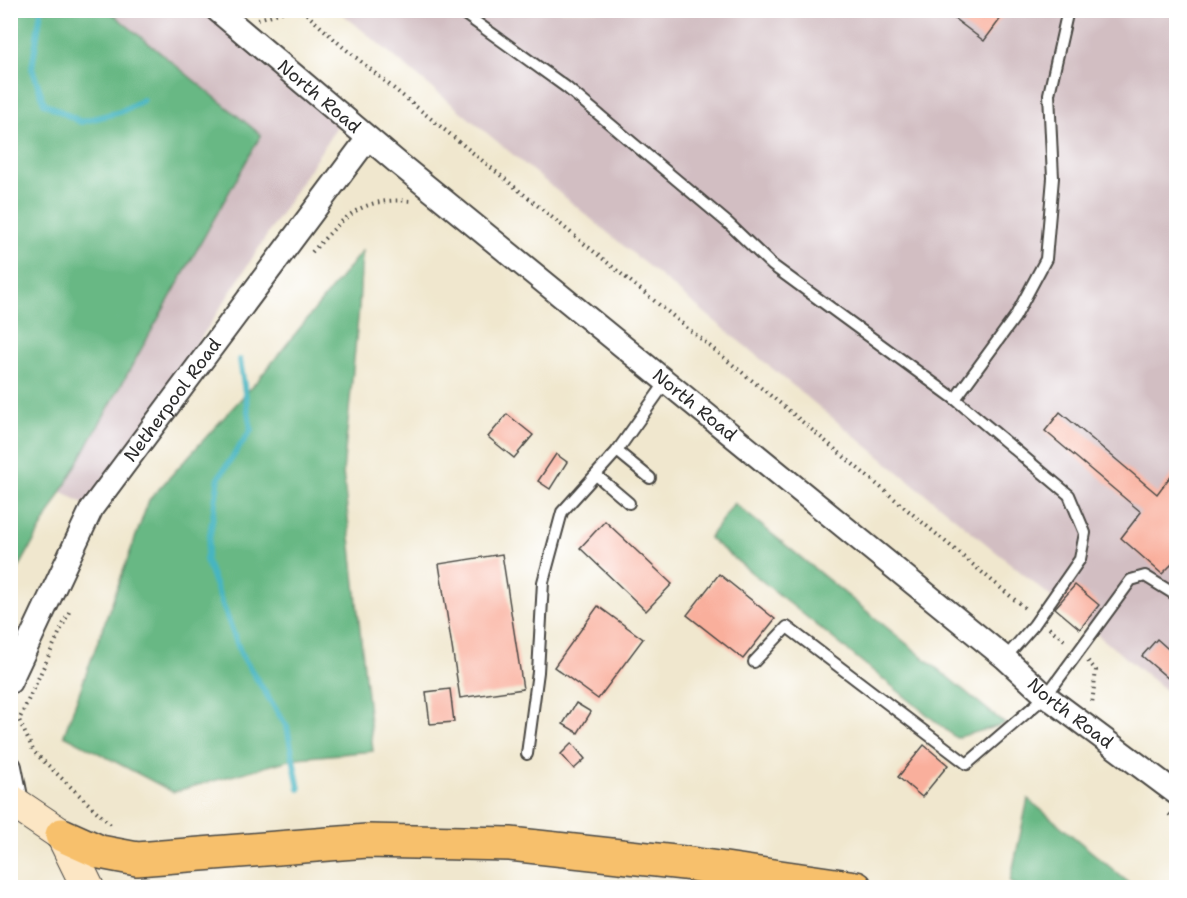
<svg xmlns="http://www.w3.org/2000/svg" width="1187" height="898" viewBox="0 0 1187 898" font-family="'Shantell Sans',sans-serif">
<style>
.industrial{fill:#d2bec2}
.forest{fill:#68b884;stroke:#4a7258;stroke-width:1.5}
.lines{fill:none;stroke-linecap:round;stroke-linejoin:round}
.stream{stroke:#46b5c1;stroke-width:6}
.building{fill:#f9af9c}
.service-casing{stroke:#494743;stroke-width:14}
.minor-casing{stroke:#494743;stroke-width:26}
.secondary-casing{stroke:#494743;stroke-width:34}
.motorway-casing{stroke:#494743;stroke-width:36}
.path{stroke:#494743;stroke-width:4;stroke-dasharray:1.5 4.5;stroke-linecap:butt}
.service{stroke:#fff;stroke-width:10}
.minor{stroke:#fff;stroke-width:22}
.secondary{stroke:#fce6c4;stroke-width:32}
.motorway{stroke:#f7c06c;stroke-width:33}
.labels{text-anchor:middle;stroke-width:4.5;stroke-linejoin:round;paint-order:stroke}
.street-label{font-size:18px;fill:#2b2b2b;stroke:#fff}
</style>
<rect width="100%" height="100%" fill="#fff"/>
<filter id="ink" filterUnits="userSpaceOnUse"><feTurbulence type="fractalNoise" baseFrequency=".0167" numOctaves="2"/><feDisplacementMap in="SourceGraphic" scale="12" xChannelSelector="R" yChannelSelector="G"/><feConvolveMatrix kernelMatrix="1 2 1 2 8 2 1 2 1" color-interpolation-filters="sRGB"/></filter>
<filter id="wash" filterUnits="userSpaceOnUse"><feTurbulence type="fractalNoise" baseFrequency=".008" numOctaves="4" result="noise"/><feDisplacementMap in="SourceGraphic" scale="24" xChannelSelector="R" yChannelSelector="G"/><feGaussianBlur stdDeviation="1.35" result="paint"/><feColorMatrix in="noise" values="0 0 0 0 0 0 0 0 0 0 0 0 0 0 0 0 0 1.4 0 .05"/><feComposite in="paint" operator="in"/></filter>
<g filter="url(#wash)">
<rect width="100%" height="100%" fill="#f0e7ce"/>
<g class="industrial">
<path d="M11,11H208L339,123L92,508L11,464Z"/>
<path d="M339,11H1176V699L791,384Z"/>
</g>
<g class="forest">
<path d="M11,10L109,11L261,135L11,582Z"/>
<path d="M362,251L359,308L343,472L373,751L297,758L173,792L64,735L149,500L258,380Z"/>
<path d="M734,503L1005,724L956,738L709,538Z"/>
<path d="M1028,799L1134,887L1021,888L1010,882Z"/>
</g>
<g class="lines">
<g class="stream">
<path d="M41,10L32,68L44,103L81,122L120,112L143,100"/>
<path d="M240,360L251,430L219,477L206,560L241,654L287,727L299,789"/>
</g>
</g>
<g id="blocks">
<g class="building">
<path d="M943,10H1007L984,41Z"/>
<path d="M1060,412L1157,494L1176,469V566L1173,563L1162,574L1121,538L1141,512L1045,431Z"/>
<path d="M507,414L533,435L514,458L488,437Z"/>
<path d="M556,454L567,462L550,489L538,481Z"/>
<path d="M605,521L672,584L646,611L580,548Z"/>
<path d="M502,554L523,689L460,698L439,564Z"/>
<path d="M719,574L775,619L743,659L687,615Z"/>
<path d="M1075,585L1099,605L1080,629L1055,608Z"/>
<path d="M598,606L643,639L598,699L554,667Z"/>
<path d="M1157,639L1176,656V685L1142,656Z"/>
<path d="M450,689L454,722L430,724L426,692Z"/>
<path d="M576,703L591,712L578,733L563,724Z"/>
<path d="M572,743L585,759L574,769L561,754Z"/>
<path d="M924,745L948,765L922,797L898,777Z"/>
</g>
</g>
</g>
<g filter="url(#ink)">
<use href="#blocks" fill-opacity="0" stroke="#494743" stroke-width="1.5"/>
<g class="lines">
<defs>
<g id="service">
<path d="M459,10L566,87L728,223L772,265L955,399L1069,495L1085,533L1080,559L1034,625L1005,658"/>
<path d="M955,399L1015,317L1046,259L1053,178L1049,94L1068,10"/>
<path d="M617,451L650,478"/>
<path d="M596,475L629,503"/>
<path d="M754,662L787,627L967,764L1046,696L1131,580L1145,576L1176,595"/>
<path d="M527,754L538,672L543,582L562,512L617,451L666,382"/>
</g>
<g id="minor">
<path id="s1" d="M217,10L398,163L1005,658L1046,696L1176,793"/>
<path id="s2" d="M10,682L92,508L368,138"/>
<path d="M10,767L17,802"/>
</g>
<path id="secondary" d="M10,800L62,835L88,888"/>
<path id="motorway" d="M62,835L100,852L137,859L367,841L510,844L684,863L856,888"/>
</defs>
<use href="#service" class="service-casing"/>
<use href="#minor" class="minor-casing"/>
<use href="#secondary" class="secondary-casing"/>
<use href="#motorway" class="motorway-casing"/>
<g class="path">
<path d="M302,10L343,47L787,409L1027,610"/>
<path d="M258,19L289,10"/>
<path d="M312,252C345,217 359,197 411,201"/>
<path d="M69,612L19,720L34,752L112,826"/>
<path d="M1049,628L1067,642"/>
<path d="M1088,661L1096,670L1092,704"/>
<path d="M1169,814L1176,820"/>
</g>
<use href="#service" class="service"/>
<use href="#minor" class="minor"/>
<use href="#secondary" class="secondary"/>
<use href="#motorway" class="motorway"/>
</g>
</g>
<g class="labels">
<g class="street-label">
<text dy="6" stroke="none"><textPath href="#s1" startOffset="134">North Road</textPath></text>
<text dy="6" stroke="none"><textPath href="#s2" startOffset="327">Netherpool Road</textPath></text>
<text dy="6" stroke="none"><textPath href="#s1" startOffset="620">North Road</textPath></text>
<text dy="6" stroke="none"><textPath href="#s1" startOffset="1106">North Road</textPath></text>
</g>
</g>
<rect width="1187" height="898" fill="none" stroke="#fff" stroke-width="36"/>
</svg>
